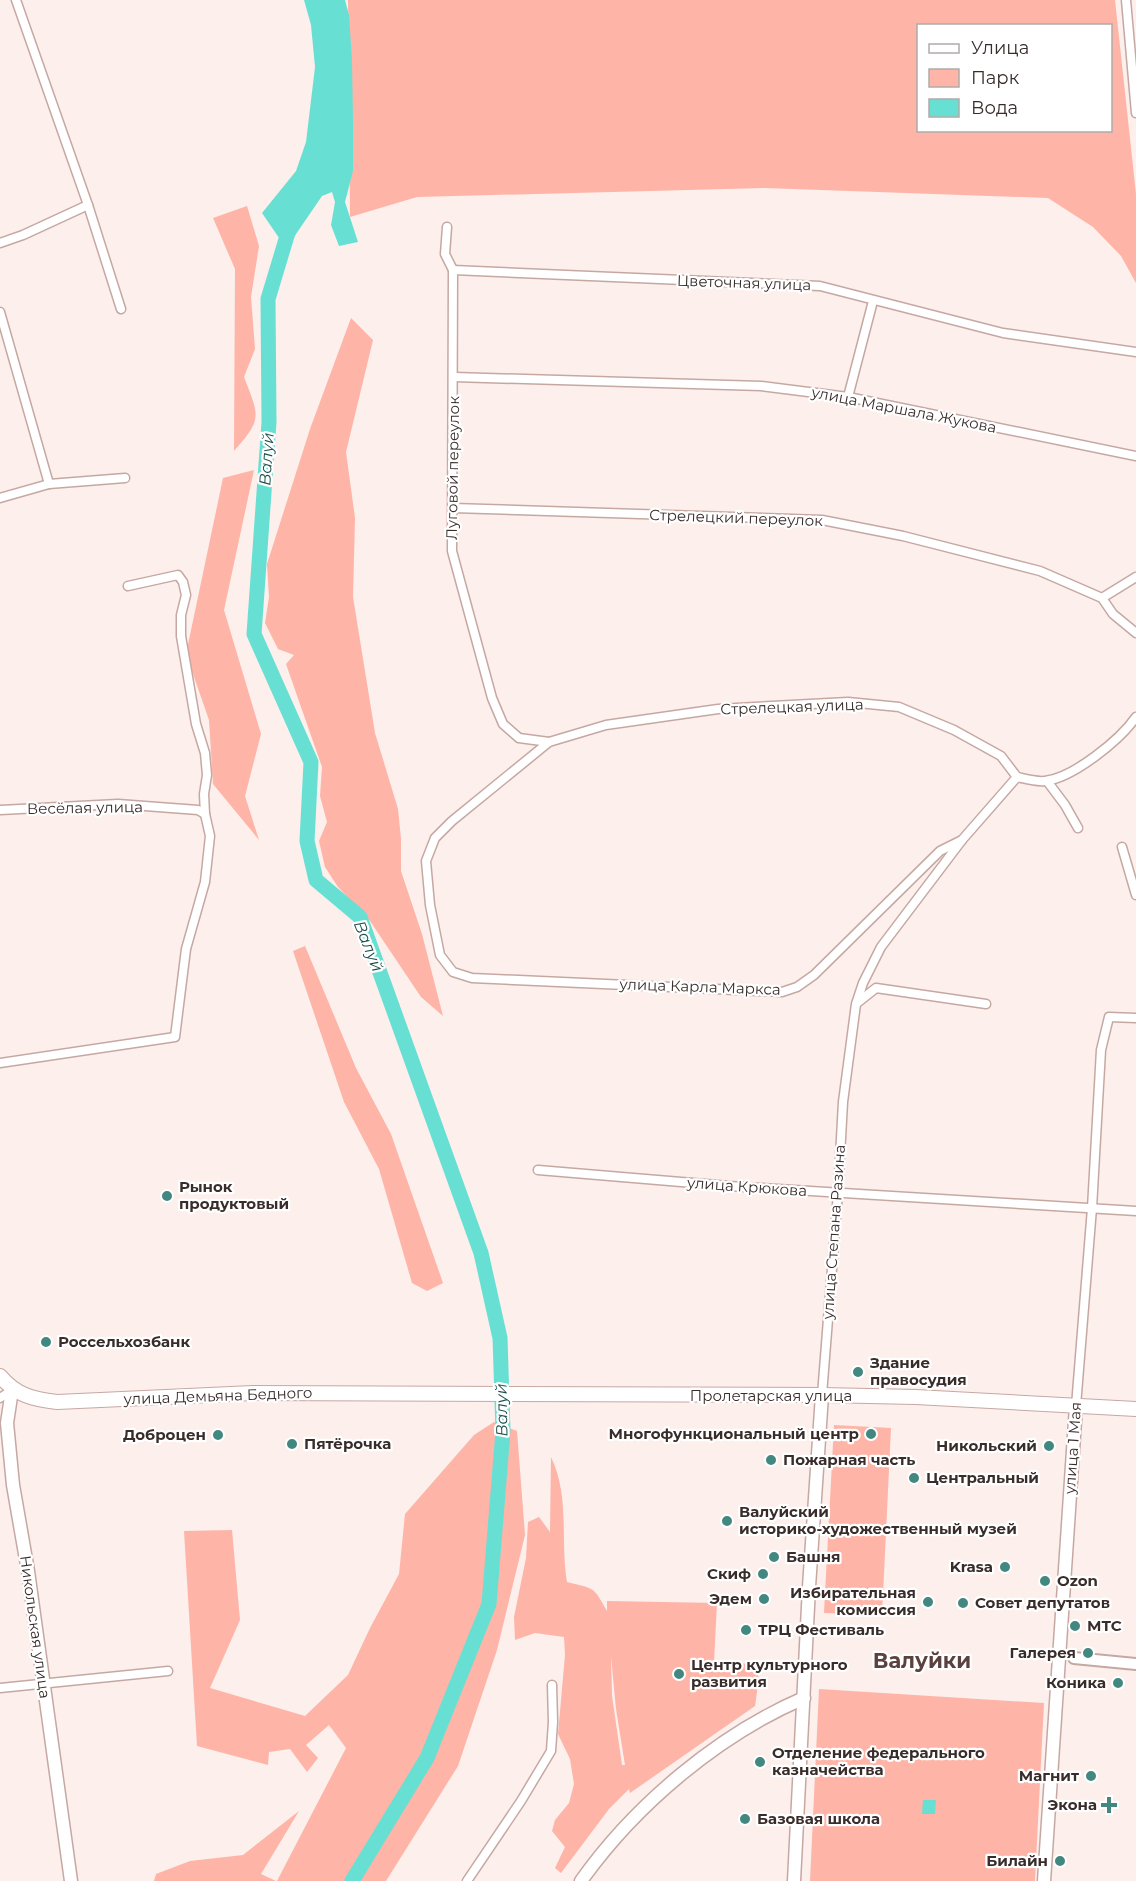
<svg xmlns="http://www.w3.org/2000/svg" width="1136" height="1881" viewBox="0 0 1136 1881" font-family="Montserrat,sans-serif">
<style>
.green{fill:#feb4a7;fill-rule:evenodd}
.water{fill:#67e0d3}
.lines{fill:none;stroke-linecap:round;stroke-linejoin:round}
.river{stroke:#67e0d3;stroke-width:15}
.minor-casing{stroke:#c6a8a3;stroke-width:11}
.tertiary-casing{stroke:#c6a8a3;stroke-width:14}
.secondary-casing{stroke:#c6a8a3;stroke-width:15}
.primary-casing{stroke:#c6a8a3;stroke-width:16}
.minor{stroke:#fff;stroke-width:8}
.tertiary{stroke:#fff;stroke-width:10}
.secondary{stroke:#fff;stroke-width:12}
.primary{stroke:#fff;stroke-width:14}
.poi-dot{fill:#428881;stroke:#fff;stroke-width:2}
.labels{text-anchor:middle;stroke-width:4.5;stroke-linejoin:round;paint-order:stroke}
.street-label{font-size:15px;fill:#392d2b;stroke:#fff}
.poi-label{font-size:15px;font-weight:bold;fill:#392d2b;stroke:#fff;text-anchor:start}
.water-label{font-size:16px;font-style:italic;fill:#1b504a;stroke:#fff}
.district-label{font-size:21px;font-weight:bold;fill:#5b423e;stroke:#fff}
</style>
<rect width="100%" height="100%" fill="#fcefec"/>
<g class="green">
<path d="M348,0H1115L1136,194V283L1121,256L1093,227L1048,198L765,188L417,197L350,217ZM918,26H1110V130H918Z"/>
<path d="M247,206L259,246L251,297L255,349L244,377C259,416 263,419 234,451L235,269L213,218Z"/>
<path d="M351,318L373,340L346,452L355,518L353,597L375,733L398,809L401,839V871L422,934L443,1016L421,997L370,921L338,887L325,867L319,841L327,822L320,796L322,767L286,664L294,655L278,649L265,623L269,597L267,564L310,429Z"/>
<path d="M254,470L224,610L261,734L245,796L259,840L213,784L209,720L186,654L223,478Z"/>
<path d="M305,946L356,1068L391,1134L443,1283L427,1291L412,1283L379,1169L344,1102L293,951Z"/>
<path d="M494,1422L517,1431L525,1535L497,1650L458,1766L386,1881H277L346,1748L329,1725L306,1745L318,1758L307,1772L290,1749L269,1752L268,1765L197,1746L184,1531L232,1530L240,1620L210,1688L305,1716L348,1675L370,1628L399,1574L405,1514L474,1435Z"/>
<path d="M834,1425L891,1428L882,1615L824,1613Z"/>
<path d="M551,1457C570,1496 560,1540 567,1582C595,1589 593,1586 607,1611V1601L717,1603L714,1662L754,1664L759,1678L755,1706L630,1793L629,1789L609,1809L561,1873L555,1868L565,1847L552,1831L555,1820L569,1803L574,1784L570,1759L558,1734L565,1655L564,1637L535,1633L515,1640L514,1617L526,1558L528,1522L539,1517L550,1532ZM611,1656L616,1709L625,1765H622L612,1696Z"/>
<path d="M819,1689L1044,1703L1035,1881H810Z"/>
<path d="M299,1811L261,1874L276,1881H154L156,1874L190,1861L243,1855Z"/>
</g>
<g class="water">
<path d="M304,0H345L349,15L352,60L353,120V171L345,202L358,242L339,246L331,225L335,202L332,192L322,196L294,237L288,251L262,213L296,171L306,142L315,67L311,25Z"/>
<path d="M923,1800H936L935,1814H922Z"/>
</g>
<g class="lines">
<path class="river" d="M290,226L268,299L269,422L254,634L311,762L307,841L316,880L360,917L481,1253L500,1338L503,1431L489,1604L427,1758L352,1881"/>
<defs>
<g id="minor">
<path d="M16,0L88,205L121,309"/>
<path d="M1126,0L1136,113"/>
<path d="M447,227L445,254L453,270L452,551L492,698L503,724L519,738L549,742"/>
<path d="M0,243L23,235L88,205"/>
<path d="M453,270L820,286L1003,333L1136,352"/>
<path d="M0,312L49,484"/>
<path d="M454,377L761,386L848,397L1136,456"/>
<path d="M848,397L873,301"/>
<path d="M0,498L49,484L125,478"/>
<path d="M453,508L822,520L903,536L1040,571L1102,598L1113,614L1136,633"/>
<path d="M1102,598L1136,577"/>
<path d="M1047,781L1065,805L1078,828"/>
<path d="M0,810L118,804L198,810L205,814"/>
<path d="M962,840L940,851L814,975L797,987L782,992L472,978L453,972L440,955L430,905L426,861L435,838L452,821L549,742L606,725L718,709L848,702L899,707L954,730L1001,756L1017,777"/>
<path d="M1122,847L1136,895"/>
<path d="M857,1003L876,988L986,1004"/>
<path d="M0,1063L175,1037L186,949L205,882L210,836L205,814L204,794L207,775L205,753L196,724L181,636V615L186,595L183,582L178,575L128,586"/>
<path d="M538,1170L729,1186L1136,1211"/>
<path d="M822,1395L838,1193L843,1102L856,1004L863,983L881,947L962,840L1017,777C1026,779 1035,782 1045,781C1073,778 1120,740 1136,717"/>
<path d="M0,1398L12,1390"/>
<path d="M1076,1406L1092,1208L1101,1050L1109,1017L1136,1018"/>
<path d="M0,1688L168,1671"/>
<path d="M467,1881L521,1801L551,1751L553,1722L552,1685"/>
</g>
<path id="tertiary" d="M1074,1658L1136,1664"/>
<g id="secondary">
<path d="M12,1390L7,1423L13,1485L28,1571L71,1881"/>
<path d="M581,1881C635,1805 718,1735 804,1698"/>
<path d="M794,1881L809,1587L822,1395"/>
<path d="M1044,1881L1076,1406"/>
</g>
<path id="primary" d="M0,1376C16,1395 32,1399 57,1402L253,1393L822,1395L916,1397L1136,1409"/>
</defs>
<use href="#minor" class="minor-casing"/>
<use href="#tertiary" class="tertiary-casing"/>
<use href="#secondary" class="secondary-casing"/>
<use href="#primary" class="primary-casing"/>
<use href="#minor" class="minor"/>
<use href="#tertiary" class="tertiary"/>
<use href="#secondary" class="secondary"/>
<use href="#primary" class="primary"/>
</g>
<g class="poi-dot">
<circle cx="167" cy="1196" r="6"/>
<circle cx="46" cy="1342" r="6"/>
<circle cx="858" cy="1372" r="6"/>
<circle cx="871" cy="1434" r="6"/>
<circle cx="218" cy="1435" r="6"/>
<circle cx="292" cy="1444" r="6"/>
<circle cx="1049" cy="1446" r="6"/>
<circle cx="771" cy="1460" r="6"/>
<circle cx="914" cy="1478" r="6"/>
<circle cx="727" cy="1521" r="6"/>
<circle cx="774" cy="1557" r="6"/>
<circle cx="1005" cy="1567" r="6"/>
<circle cx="763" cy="1574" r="6"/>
<circle cx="1045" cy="1581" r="6"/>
<circle cx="764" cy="1599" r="6"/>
<circle cx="928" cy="1602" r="6"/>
<circle cx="963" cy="1603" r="6"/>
<circle cx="1075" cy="1626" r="6"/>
<circle cx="746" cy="1630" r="6"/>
<circle cx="1088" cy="1653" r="6"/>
<circle cx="679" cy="1674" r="6"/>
<circle cx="1118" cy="1683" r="6"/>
<circle cx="760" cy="1762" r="6"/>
<circle cx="1091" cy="1776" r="6"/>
<path d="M1106 1796h6v6h6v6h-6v6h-6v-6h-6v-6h6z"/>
<circle cx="745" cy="1819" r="6"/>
<circle cx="1060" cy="1861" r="6"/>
</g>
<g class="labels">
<g class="street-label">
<text transform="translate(744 283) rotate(2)" y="5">Цветочная улица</text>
<text transform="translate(904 410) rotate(11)" y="5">улица Маршала Жукова</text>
<text transform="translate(453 468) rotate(-89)" y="5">Луговой переулок</text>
<text transform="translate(736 518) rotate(2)" y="5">Стрелецкий переулок</text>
<text transform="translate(792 707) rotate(-2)" y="5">Стрелецкая улица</text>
<text transform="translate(85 808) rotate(-1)" y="5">Весёлая улица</text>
<text transform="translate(700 987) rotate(2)" y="5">улица Карла Маркса</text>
<text transform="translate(747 1187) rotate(4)" y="5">улица Крюкова</text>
<text transform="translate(834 1232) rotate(-86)" y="5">улица Степана Разина</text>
<text transform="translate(218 1396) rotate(-2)" y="5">улица Демьяна Бедного</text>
<text x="771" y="1401">Пролетарская улица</text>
<text transform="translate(1073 1448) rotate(-86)" y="5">улица 1 Мая</text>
<text transform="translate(35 1627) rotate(82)" y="5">Никольская улица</text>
</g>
<g class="poi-label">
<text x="179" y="1192">Рынок<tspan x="179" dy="17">продуктовый</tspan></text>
<text x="58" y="1347">Россельхозбанк</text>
<text x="870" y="1368">Здание<tspan x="870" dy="17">правосудия</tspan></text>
<text x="859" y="1439" text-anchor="end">Многофункциональный центр</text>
<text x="206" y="1440" text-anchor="end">Доброцен</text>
<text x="304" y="1449">Пятёрочка</text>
<text x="1037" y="1451" text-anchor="end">Никольский</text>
<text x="783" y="1465">Пожарная часть</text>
<text x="926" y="1483">Центральный</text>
<text x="739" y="1517">Валуйский<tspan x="739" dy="17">историко-художественный музей</tspan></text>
<text x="786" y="1562">Башня</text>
<text x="993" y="1572" text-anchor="end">Krasa</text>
<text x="751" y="1579" text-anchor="end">Скиф</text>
<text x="1057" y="1586">Ozon</text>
<text x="916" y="1598" text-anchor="end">Избирательная<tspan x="916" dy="17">комиссия</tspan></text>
<text x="752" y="1604" text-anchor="end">Эдем</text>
<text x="975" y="1608">Совет депутатов</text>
<text x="1087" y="1631">МТС</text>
<text x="758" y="1635">ТРЦ Фестиваль</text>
<text x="1076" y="1658" text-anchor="end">Галерея</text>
<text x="691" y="1670">Центр культурного<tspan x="691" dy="17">развития</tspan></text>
<text x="1106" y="1688" text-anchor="end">Коника</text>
<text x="772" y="1758">Отделение федерального<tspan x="772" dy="17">казначейства</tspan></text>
<text x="1079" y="1781" text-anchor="end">Магнит</text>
<text x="1097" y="1810" text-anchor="end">Экона</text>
<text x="757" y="1824">Базовая школа</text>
<text x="1048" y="1866" text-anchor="end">Билайн</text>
</g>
<g class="water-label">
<text transform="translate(266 459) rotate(-86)" y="6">Валуй</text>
<text transform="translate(369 946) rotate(68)" y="6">Валуй</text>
<text transform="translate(501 1410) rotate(-91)" y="6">Валуй</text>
</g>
<g class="district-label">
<text x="922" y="1668">Валуйки</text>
</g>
</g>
<rect x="917" y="24" width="195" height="108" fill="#ffffff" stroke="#b0abaa" stroke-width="1.5"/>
<rect x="929" y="44" width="30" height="9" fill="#ffffff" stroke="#b0abaa" stroke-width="1.5"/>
<text x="971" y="54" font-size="18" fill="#392d2b">Улица</text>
<rect x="929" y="69" width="30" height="18" fill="#feb4a7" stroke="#b0abaa" stroke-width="1.5"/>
<text x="971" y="84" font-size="18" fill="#392d2b">Парк</text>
<rect x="929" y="99" width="30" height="18" fill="#67e0d3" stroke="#b0abaa" stroke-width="1.5"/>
<text x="971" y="114" font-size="18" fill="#392d2b">Вода</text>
</svg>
